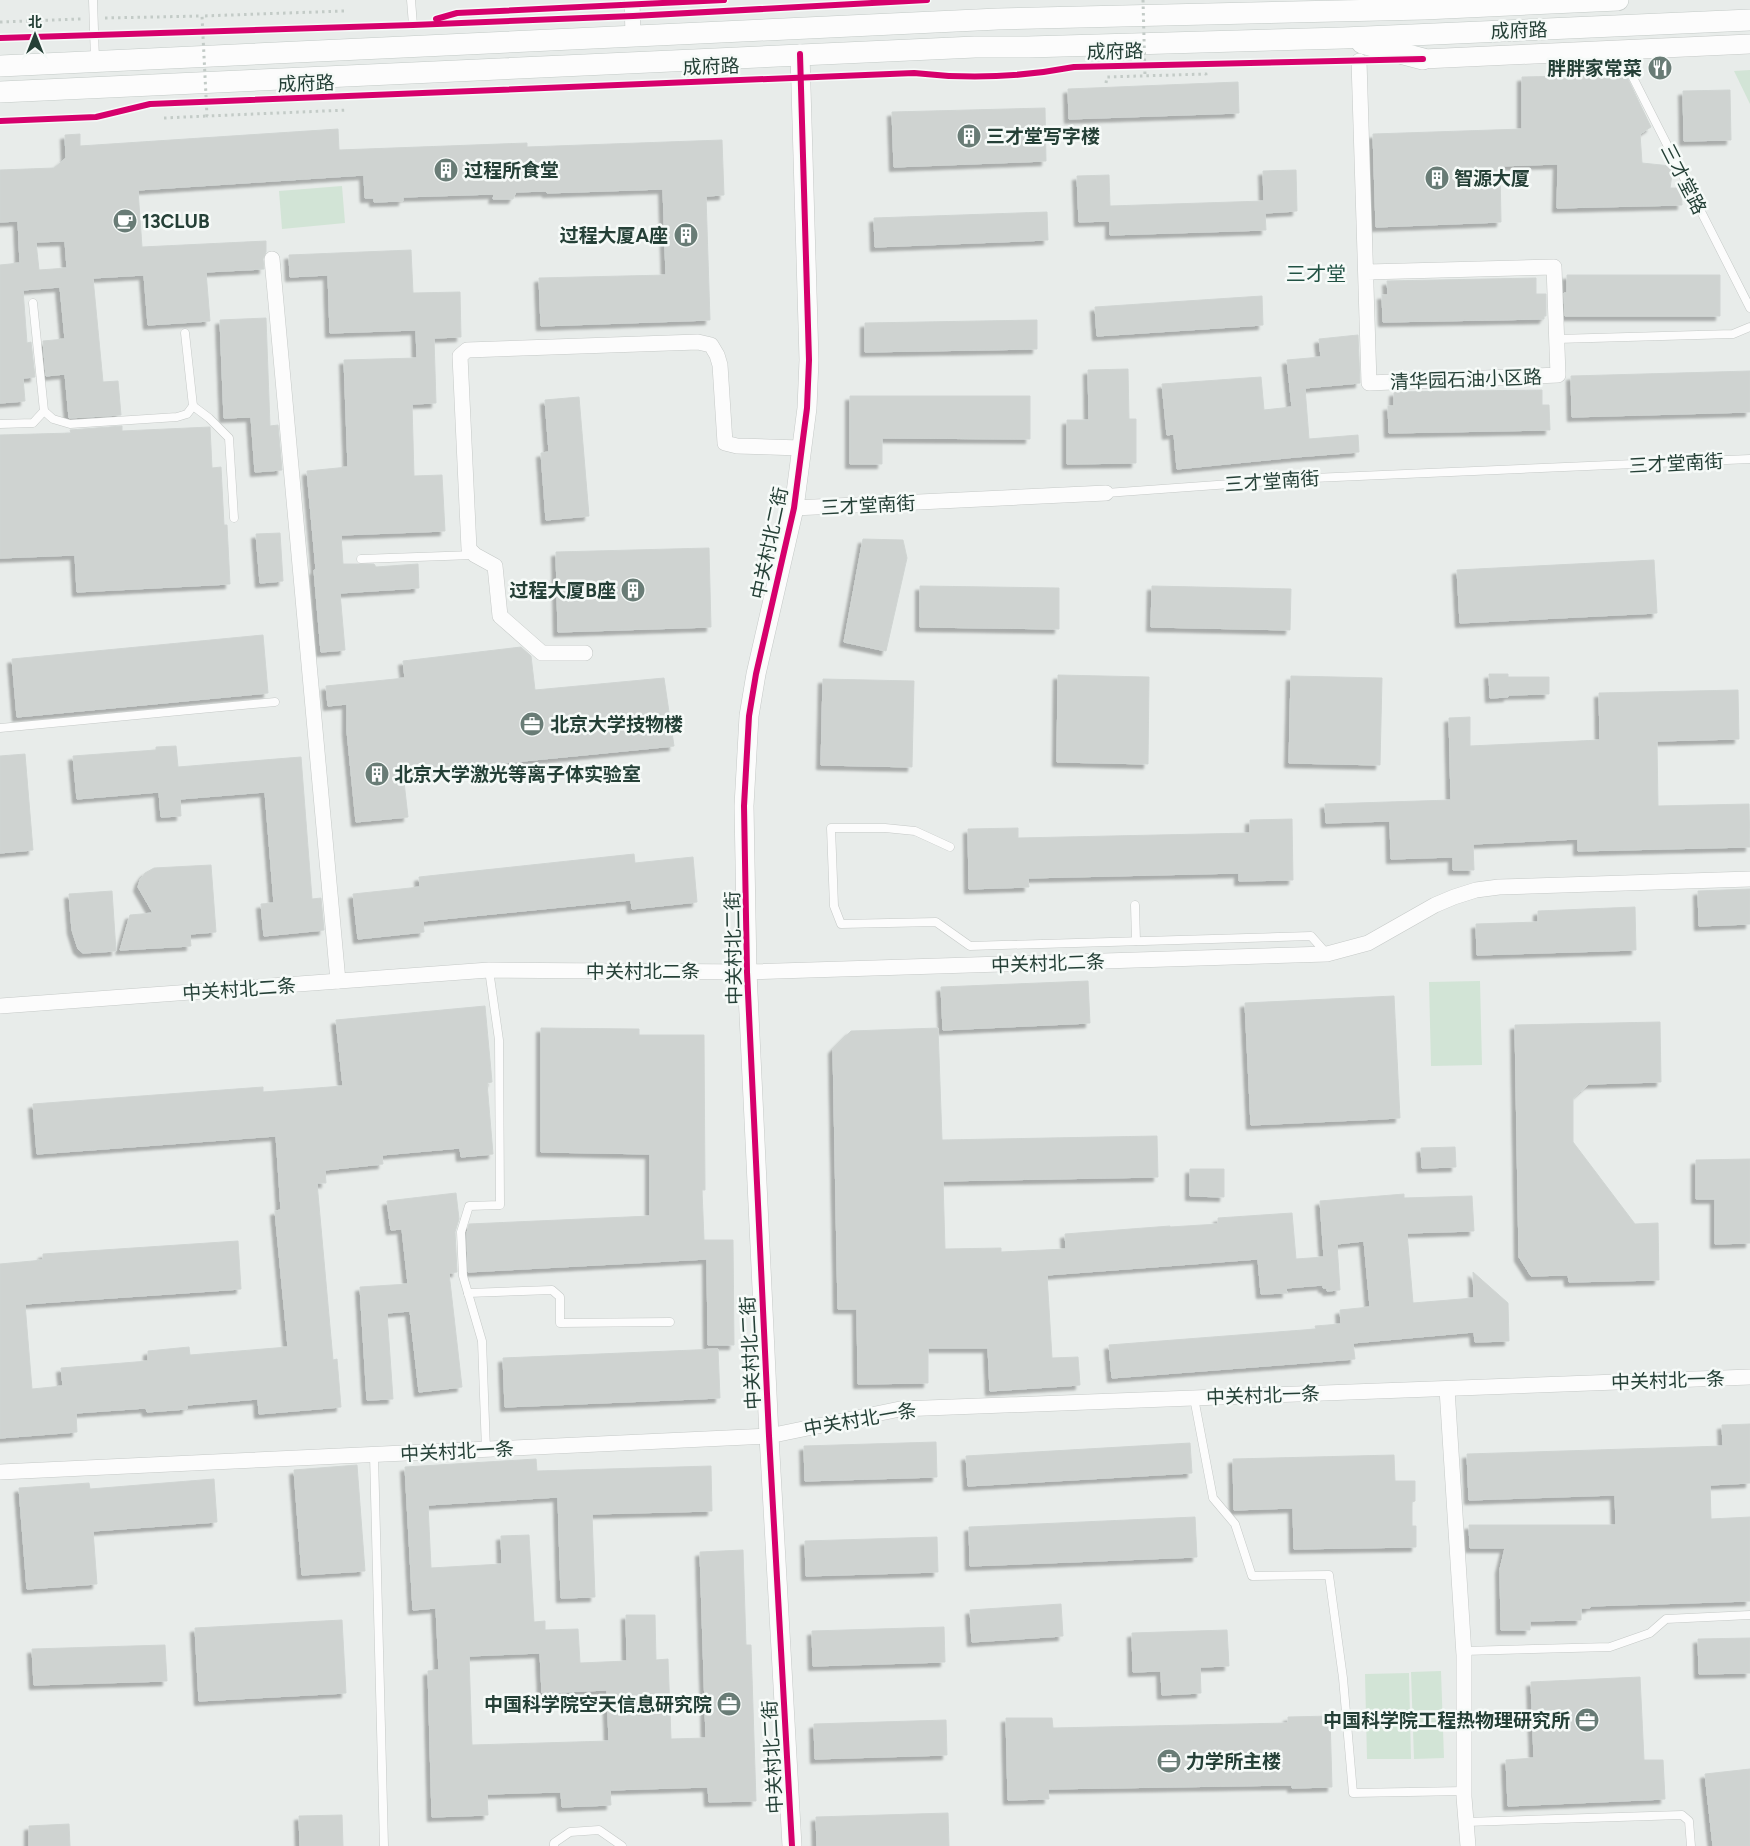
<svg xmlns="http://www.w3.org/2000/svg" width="1750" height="1846" viewBox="0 0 1750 1846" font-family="Figtree,'Noto Sans SC',sans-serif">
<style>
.green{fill:#d2e4d6}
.building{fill:#cfd3d1;stroke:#d0d5d3;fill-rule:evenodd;filter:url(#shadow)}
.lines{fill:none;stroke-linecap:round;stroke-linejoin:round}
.service-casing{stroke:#c5c9c7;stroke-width:9}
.minor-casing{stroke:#c5c9c7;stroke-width:16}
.tertiary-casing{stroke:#c5c9c7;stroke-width:20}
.secondary-casing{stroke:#c3cac7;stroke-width:22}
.path{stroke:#c3cbc7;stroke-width:3;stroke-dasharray:2.5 4;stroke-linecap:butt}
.service{stroke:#fcfcfc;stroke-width:8}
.minor{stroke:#fcfcfc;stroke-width:15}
.tertiary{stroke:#fcfcfc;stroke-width:19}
.secondary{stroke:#fcfcfc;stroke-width:21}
.path-bridge{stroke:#c3cbc7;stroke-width:3;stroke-dasharray:2.5 4;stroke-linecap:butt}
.cycleway-casing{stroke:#f6faf8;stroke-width:9}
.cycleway{stroke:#d6006c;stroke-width:6}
.labels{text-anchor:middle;stroke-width:5;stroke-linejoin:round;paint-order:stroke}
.street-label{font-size:19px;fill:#254037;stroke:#f6faf8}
.poi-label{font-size:19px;font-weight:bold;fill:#254037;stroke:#f6faf8;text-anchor:start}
.neighbourhood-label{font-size:20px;fill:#215244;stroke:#f6faf8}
</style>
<defs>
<filter id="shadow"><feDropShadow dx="-4.5" dy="4.5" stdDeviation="1" flood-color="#0004"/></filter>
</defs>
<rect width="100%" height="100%" fill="#e8ecea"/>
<g class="green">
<path d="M1750,70V104L1734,71Z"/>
<path d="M342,186L345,223L282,229L279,191Z"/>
<path d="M1480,981L1482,1065L1431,1066L1429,982Z"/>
<path d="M1441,1671L1444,1758L1414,1759L1411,1672Z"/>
<path d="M1409,1673L1411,1759H1367L1365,1674Z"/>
</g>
<g class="building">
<path d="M1626,75L1651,127L1640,134L1642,163L1671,166L1673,168L1670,188H1681L1682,205L1557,208L1558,164L1500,166L1501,222L1376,227L1373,134L1522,129V77Z"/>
<path d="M1238,82L1239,113L1069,119L1068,89Z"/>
<path d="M1730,90L1731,140L1684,141L1683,91Z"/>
<path d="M1045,108L1046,161L894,167L892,112Z"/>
<path d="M338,129L339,150L527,143V147L722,140L724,195L706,196L710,320L541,326L539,278L666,275L663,189L547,193L546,191L516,192L513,199H493L494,194L403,197V201L374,202V198H365L364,175L138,190L142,247L266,241V252L263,259L264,269L206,272L210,321L148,325L144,275L93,278L103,382L118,381L121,415L69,418L65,374L46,376L43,341L65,339L60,287L23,290L27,343L31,342L35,377L23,378L25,401L0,403V265L20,263L18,221L0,222V170L54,168L66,158L65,135L80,134V146ZM65,241L67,268L39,270L36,242Z"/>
<path d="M1296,170L1297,211L1265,213L1266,230L1110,235V221L1079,222L1077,176L1109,175L1110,206L1264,201L1263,171Z"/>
<path d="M1047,212L1048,240L875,247L874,218Z"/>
<path d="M411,250L413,293L460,292L461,337L434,338L436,403L412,404L414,476L442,475L445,531L341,535L343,564H374L376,567L418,564L419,588L340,593L345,650L321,652L314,570H316L307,471L348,467L344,360L417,358L416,330L330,333L328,275L290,277L289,255Z"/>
<path d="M1567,275H1720V316H1565L1564,293H1567Z"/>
<path d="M1536,278V294H1546V316H1544V319L1383,322L1382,295H1388L1387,281Z"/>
<path d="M1262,296L1263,325L1097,336L1095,307Z"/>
<path d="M266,318L270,426L278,425L282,470L255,472L251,417L224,418L220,320Z"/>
<path d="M1037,320V349L865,352V323Z"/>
<path d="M1358,335L1360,383L1305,388L1309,439L1358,435L1359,452L1296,457L1177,469L1174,434L1167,435L1162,384L1261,377L1264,410L1292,407L1287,360L1321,357L1319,339Z"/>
<path d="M1128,369L1129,419H1136V463L1067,464V420H1089L1088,370Z"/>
<path d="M1750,371V412L1572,417L1571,376Z"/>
<path d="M1542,390V405H1549L1550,430L1389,433L1388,406H1394V392Z"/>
<path d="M850,396H1030V439L882,438V464H850Z"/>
<path d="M579,397L589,516L546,520L541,453L549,452L545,400Z"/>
<path d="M122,426V431L210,427L212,468L221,467L224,525H227L230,584L77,592L75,555L0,558V435L71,433L70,430Z"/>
<path d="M280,533L283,581L260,583L256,534Z"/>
<path d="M863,539L903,540L907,558L886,651L844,642Z"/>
<path d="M709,548L711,627L558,632L556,552Z"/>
<path d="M1654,560L1657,613L1460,623L1457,570Z"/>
<path d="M920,586L1059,588V629L920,627Z"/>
<path d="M1152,586L1291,589L1290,630L1151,627Z"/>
<path d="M263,635L268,693L17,717L12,659Z"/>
<path d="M521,647L531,656L535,690L664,678L674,746L403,773L408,817L356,822L347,731V704L328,706L326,686L405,678L403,661Z"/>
<path d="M1489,674H1508V677H1549V694L1508,695V697L1490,698Z"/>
<path d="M1058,675L1149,677L1148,764L1057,762Z"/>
<path d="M1291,676L1382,678L1380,765L1289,763Z"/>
<path d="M823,679L914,681L912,767L821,765Z"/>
<path d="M1738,690L1739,739L1657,741L1658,806L1749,804L1750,847L1578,851V839L1473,844L1474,870H1453V857L1391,859L1390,821L1326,823L1325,804L1451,800L1449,718L1470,717V746L1600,740L1599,693Z"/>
<path d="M176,746L178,767L301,757L312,899L321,898L324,930L264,936L261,904L274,903L265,792L180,799L181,816L161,817L159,792L77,799L73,756L156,750V747Z"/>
<path d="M25,754L33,850L0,853V756Z"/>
<path d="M1292,819L1293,880L1239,881V873L1028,878L1029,887L969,889L968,829L1018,828V838L1250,833V820Z"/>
<path d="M634,854L635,863L693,857L697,902L632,909L631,900L423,921L424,932L358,939L353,894L420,887L419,877Z"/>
<path d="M211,865L216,932L190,934L191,946L120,950L130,915L153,913L138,887L140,880L145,873L154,868Z"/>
<path d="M1750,889V924L1699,926L1698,891Z"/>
<path d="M112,891L116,951L83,953L78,949L72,930L69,894Z"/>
<path d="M1635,907L1636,950L1477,955L1476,924L1538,922V911Z"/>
<path d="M1088,981L1090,1023L943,1030L941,987Z"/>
<path d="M1394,996L1400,1118L1251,1125L1245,1003Z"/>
<path d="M485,1006L492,1082L487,1083L493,1154L461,1157L460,1148L382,1155L383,1164L325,1170L326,1183H317L333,1360L337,1359L341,1407L259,1414L258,1399L187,1405V1409L147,1412L146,1408L76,1413L77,1432L0,1438V1264L43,1260V1254L238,1241L241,1289L25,1304L32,1389L63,1386L61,1368L148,1361V1351L189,1347L190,1355L288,1347L275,1211L281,1210L276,1136L37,1154L33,1104L263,1087V1092L343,1086L336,1020Z"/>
<path d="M1660,1022L1661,1082L1589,1084L1573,1098V1142L1635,1224L1658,1223L1659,1280L1569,1282L1568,1275L1531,1276L1519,1257L1515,1025Z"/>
<path d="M541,1028L639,1029V1035H704L705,1190H702L704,1240H733L734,1345H708L707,1259L468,1272L467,1233L469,1224L650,1216V1154L541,1152Z"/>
<path d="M938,1028L942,1140L1157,1136L1158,1177L943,1181L945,1249L1001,1248V1252L1066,1249L1065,1234L1170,1226V1227L1218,1224V1218L1292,1213L1296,1259L1324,1257L1320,1201L1404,1194V1198L1472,1196L1474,1231L1407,1233L1413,1303L1474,1298L1473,1272L1508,1303L1509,1341L1475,1342L1474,1332L1353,1343L1355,1359L1112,1378L1109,1345L1316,1329L1315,1326L1341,1324L1340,1310L1370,1307L1364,1241L1337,1244L1340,1290L1327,1291V1288H1323V1285L1286,1288L1287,1293L1261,1294L1258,1259L1047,1275L1052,1358L1078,1357L1080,1385L990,1391L988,1348H928V1383L858,1384L857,1309H838L833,1049L851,1031Z"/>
<path d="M1455,1147L1456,1167L1422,1168L1421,1148Z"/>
<path d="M1750,1159V1243L1715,1244V1199H1696V1160Z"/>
<path d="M1190,1169H1224V1197L1190,1196Z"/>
<path d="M456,1193L459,1219L455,1232L457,1272L449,1273L462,1387L419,1392L410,1311L387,1313L393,1399L367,1400L360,1287L408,1284L402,1229L391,1230L387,1201Z"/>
<path d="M718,1349L720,1398L505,1407L503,1358Z"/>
<path d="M1750,1424V1483L1710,1485L1711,1519L1750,1517V1601L1590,1606V1608H1581V1620L1530,1621V1630H1501L1500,1569L1505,1548H1470L1469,1525H1616L1615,1495L1469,1500L1467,1454L1723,1446L1722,1425Z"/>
<path d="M936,1442L937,1477L805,1481L804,1446Z"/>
<path d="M1190,1443L1192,1473L968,1486L966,1456Z"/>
<path d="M1394,1455L1395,1481H1415V1501L1412,1502V1526H1416V1547L1294,1549L1293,1508L1234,1510L1233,1459Z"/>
<path d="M536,1459L537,1471L711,1466L712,1511L592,1514L595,1597L561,1598L558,1497L428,1505L431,1568L502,1564L501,1536L529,1535L534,1622L545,1621V1630L578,1629L580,1663L627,1661L626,1615H655L656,1660L668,1659L671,1739L706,1738L700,1552L743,1550L746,1645H751L756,1801L709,1802L708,1787L610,1790L611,1805L562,1807L561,1792L487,1794L488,1815L432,1817L428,1671L439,1670L436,1608L413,1610L405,1467ZM540,1653L542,1693L607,1690L609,1741L472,1745L469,1656Z"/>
<path d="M357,1465L365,1571L302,1575L294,1470Z"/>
<path d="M214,1479L217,1522L93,1531L97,1584L27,1589L19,1488L89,1483L90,1489Z"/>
<path d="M1195,1517L1197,1557L970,1566L969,1527Z"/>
<path d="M937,1537L938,1572L806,1576L805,1541Z"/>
<path d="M1061,1604L1063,1636L972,1642L970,1610Z"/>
<path d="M342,1620L346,1693L199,1701L195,1628Z"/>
<path d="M944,1627L945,1662L813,1666L812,1631Z"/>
<path d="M1227,1630L1229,1666L1200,1667L1201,1693L1162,1695L1161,1671L1133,1672L1132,1633Z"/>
<path d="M1750,1638V1673L1699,1674L1698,1639Z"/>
<path d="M165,1645L167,1681L34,1685L32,1649Z"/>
<path d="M1640,1677L1644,1760H1663L1665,1799L1508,1806L1506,1760L1534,1758L1531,1682Z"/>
<path d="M1330,1716L1332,1787L1292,1788V1785L1048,1789L1049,1799L1008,1800L1006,1718H1052L1053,1728L1288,1723V1717Z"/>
<path d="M946,1720L947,1755L815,1759L814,1724Z"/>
<path d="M1750,1769V1846H1713L1705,1774Z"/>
<path d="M948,1813L949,1846H817L816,1817Z"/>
<path d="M342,1815L343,1846H300L299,1816Z"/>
<path d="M69,1824L70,1846H29V1826Z"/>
</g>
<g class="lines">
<defs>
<g id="service">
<path d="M93,0L95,60"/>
<path d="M411,0L413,25"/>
<path d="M1620,52L1750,308"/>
<path d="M1557,339L1733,334L1750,327"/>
<path d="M193,406L209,418L229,438L234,518"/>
<path d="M44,411L53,419L70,424L177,417L187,414L193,406L185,333"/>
<path d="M0,424L33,423L44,411L33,303"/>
<path d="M1106,493L1313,478L1750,459"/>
<path d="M361,559L473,555"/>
<path d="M0,728L275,702"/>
<path d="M950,847L915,831L885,828H831L834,906L841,924L936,922L970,946L1311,936L1327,954"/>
<path d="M1135,905L1136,941"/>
<path d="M468,1293L552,1290L560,1297V1323L670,1322"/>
<path d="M1194,1398L1213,1498L1235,1524L1252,1576L1329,1575L1343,1678L1353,1793L1464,1791"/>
<path d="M486,1450L482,1341L463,1276L461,1232L469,1206L500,1205L499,1040L489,970"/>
<path d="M374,1455L384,1846"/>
<path d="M1464,1651L1610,1647L1650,1633L1666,1619L1750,1615"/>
<path d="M1466,1822L1682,1815L1689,1821L1691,1846"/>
<path d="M554,1846V1843L570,1832L599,1830L622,1846"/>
</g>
<g id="minor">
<path d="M632,0L633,36"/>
<path d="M1359,61L1369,383L1558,375L1554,267L1367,272"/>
<path d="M272,259L338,981"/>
<path d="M794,508L1106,493"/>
<path d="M585,653H542L500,616L495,566L475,555L469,549L460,356L467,350L698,342L711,345L717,355L720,365L725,443L737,446L801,448"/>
<path d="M0,1006L489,970L747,972L1327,954L1368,943L1435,905L1454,897L1476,890L1499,887L1750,879"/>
<path d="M1447,1389L1464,1655V1797L1468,1846"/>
<path d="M0,1472L769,1436L900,1409L1750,1377"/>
</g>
<g id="tertiary">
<path d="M1423,59L1750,44"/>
<path d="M792,1846L769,1436L747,972L744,806L749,716L756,674L794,508L807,408L809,360L800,54"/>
</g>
<g id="secondary">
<path d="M1362,43L1423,59"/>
<path d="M0,66L998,19L1424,9L1618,0"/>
<path d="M0,92L975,47H1028L1343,38L1750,20"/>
</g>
</defs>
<use href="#service" class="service-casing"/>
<use href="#minor" class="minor-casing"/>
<use href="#tertiary" class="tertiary-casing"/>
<use href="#secondary" class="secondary-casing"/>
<g class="path">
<path d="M105,18L202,16"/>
<path d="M0,22L81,19"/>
<path d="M1106,83L1107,77L1206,74V79"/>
<path d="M164,118L207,116"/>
</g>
<use href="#service" class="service"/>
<use href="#minor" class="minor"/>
<use href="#tertiary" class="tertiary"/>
<use href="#secondary" class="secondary"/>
<g class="path-bridge">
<path d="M1143,0L1145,76"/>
<path d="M344,11L202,16L207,116L348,110"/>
</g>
<defs>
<g id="cycleway">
<path d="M436,19L457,13L724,0"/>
<path d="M0,38L413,25L633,16L927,0"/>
<path d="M0,121L96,117L150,104L914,73C966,79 1022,77 1074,67L1423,59"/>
<path d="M792,1846L769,1436L747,972L744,806L749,716L756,674L794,508L807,408L809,360L800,54"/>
</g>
</defs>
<use href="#cycleway" class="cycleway-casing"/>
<use href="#cycleway" class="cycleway"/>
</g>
<defs>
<symbol id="restaurant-disc" viewBox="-11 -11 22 22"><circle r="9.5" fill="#697c76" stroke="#f6faf8"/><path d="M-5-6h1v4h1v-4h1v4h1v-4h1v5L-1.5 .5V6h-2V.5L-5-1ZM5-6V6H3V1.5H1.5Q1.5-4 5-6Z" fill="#fff"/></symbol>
<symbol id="building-disc" viewBox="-11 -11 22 22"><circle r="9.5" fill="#697c76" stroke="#f6faf8"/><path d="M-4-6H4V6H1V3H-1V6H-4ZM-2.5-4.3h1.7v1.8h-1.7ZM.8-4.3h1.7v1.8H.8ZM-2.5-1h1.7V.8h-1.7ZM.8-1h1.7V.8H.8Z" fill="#fff"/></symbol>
<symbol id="cafe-disc" viewBox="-11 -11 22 22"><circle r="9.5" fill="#697c76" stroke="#f6faf8"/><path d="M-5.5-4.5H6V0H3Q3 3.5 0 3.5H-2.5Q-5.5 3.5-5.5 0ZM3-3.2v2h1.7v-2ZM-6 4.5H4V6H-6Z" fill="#fff"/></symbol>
<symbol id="office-disc" viewBox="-11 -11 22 22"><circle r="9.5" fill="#697c76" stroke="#f6faf8"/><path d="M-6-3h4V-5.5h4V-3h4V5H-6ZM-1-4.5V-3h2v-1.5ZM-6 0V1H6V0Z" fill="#fff"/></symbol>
</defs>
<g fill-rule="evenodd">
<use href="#restaurant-disc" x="1646" y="54" width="28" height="28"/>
<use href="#building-disc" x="955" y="122" width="28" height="28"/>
<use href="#building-disc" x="432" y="156" width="28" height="28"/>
<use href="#building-disc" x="1423" y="164" width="28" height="28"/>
<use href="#cafe-disc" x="111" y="207" width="28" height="28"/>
<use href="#building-disc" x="672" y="221" width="28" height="28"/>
<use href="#building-disc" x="619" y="576" width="28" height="28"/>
<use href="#office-disc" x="518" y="710" width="28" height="28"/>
<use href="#building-disc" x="363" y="760" width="28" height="28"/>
<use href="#office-disc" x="715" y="1690" width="28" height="28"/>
<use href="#office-disc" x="1573" y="1706" width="28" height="28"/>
<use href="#office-disc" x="1155" y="1747" width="28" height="28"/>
</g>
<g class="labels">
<g class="street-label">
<text transform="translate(1519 30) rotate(-2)" y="7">成府路</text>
<text transform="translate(1115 51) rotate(-1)" y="7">成府路</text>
<text transform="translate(711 66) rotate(-2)" y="7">成府路</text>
<text transform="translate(306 83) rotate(-2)" y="7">成府路</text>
<text transform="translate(1684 179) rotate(63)" y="7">三才堂路</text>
<text transform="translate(1466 379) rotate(-2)" y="7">清华园石油小区路</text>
<text transform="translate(1676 463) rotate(-3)" y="7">三才堂南街</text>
<text transform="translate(1272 481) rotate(-4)" y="7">三才堂南街</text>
<text transform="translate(868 505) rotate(-3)" y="7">三才堂南街</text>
<text transform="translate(769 543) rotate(-78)" y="7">中关村北二街</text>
<text transform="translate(733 948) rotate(-91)" y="7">中关村北二街</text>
<text transform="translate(1048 963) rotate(-2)" y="7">中关村北二条</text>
<text x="643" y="978">中关村北二条</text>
<text transform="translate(239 989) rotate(-4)" y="7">中关村北二条</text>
<text transform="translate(750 1353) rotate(-93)" y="7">中关村北二街</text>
<text transform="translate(1668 1380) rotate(-2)" y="7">中关村北一条</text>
<text transform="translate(1263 1395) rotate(-2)" y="7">中关村北一条</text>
<text transform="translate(860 1419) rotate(-10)" y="7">中关村北一条</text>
<text transform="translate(457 1451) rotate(-3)" y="7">中关村北一条</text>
<text transform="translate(772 1757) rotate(-93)" y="7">中关村北二街</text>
</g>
<g class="poi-label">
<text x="1642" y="75" text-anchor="end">胖胖家常菜</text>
<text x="986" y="143">三才堂写字楼</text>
<text x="464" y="177">过程所食堂</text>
<text x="1454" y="185">智源大厦</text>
<text x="142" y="228">13CLUB</text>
<text x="668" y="242" text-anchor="end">过程大厦A座</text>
<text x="616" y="597" text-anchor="end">过程大厦B座</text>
<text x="550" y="731">北京大学技物楼</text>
<text x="394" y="781">北京大学激光等离子体实验室</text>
<text x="712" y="1711" text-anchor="end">中国科学院空天信息研究院</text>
<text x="1570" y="1727" text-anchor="end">中国科学院工程热物理研究所</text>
<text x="1186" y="1768">力学所主楼</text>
</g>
<g class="neighbourhood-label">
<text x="1316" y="281">三才堂</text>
</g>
</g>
<g transform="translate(35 35)" stroke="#f6faf8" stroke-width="4" paint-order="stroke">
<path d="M0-4L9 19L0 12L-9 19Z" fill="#254037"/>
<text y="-8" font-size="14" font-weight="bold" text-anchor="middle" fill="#254037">北</text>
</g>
</svg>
